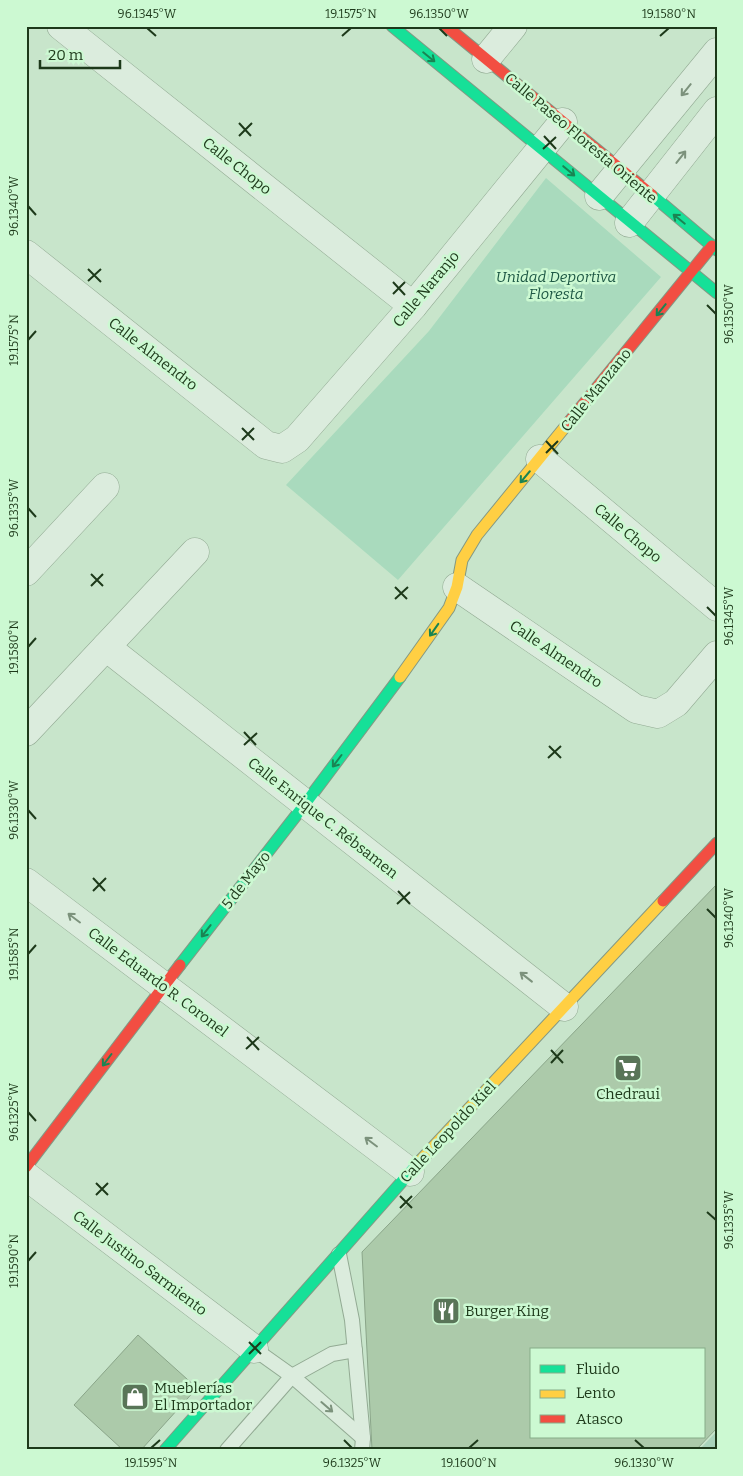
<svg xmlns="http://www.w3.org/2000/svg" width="743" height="1476" viewBox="0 0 743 1476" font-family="Bitter,serif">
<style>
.green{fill:#a9dabd}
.cemetery{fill:#a9d3ba}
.building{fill:#accaaa;stroke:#8aa589;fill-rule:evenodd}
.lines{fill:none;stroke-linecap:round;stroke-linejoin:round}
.lane-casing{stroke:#92aa93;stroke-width:16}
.street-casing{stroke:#92aa93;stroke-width:29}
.fast-casing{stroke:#839984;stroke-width:13}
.slow-casing{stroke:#839984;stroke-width:13}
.jam-casing{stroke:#839984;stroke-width:13}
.lane{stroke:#dbecdd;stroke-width:14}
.street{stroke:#dbecdd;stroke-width:28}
.fast{stroke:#16e098;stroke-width:11}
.slow{stroke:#ffcf43;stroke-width:11}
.jam{stroke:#f24e42;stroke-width:11}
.oneway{stroke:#1a8453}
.oneway2{stroke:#7c927c}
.ticks{fill:none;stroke:#1d391a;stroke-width:2}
.labels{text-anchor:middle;stroke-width:5;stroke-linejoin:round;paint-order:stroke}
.street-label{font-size:15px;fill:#1d391a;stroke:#ccf9d2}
.park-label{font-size:15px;font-style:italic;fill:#1e5845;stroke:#ccf9d2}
.poi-label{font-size:15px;fill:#1d391a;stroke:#ccf9d2;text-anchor:start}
.neatline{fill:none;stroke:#1d391a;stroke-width:2}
.ticks-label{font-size:12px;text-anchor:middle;fill:#1d391a}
</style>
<rect width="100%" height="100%" fill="#c8e5cb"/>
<path class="green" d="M546,178L661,277L398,580L286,485L429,331Z"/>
<path class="cemetery" d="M717,1431V1450H699Z"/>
<g class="building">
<path d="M717,884V1428L696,1450H372L362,1252ZM532,1350H704V1437H532Z"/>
<path d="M138,1335L197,1388L141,1450H123L74,1405Z"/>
</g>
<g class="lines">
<defs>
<g id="lane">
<path d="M339,1254L352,1320L363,1438L362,1450"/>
<path d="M254,1349L292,1376L363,1438"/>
<path d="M227,1450L292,1376L332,1354L355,1350"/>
</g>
<g id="street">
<path d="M61,26L413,306"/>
<path d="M486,59L513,26"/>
<path d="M599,196L717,52"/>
<path d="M629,223L717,111"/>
<path d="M26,254L266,445L282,449L297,439L413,306L563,122"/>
<path d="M540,459L717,607"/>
<path d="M26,572L105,487"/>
<path d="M457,587L636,709L658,714L676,703L717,655"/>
<path d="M106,647L564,1007"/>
<path d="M26,732L195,552"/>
<path d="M26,882L410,1172"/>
<path d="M26,1176L254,1349"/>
</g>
<g id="fast">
<path d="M392,26L717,293"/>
<path d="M652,195L717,250"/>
<path d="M180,965L305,804L400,677"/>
<path d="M165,1450L421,1160"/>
</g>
<g id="slow">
<path d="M400,677L449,608L457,587L462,560L477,535L569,422"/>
<path d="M421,1160L663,901"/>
</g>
<g id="jam">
<path d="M446,26L652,195"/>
<path d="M569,422L712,246"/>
<path d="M663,901L717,843"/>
<path d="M26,1167L180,965"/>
</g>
</defs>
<use href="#lane" class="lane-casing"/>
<use href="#street" class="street-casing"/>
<use href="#fast" class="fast-casing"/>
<use href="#slow" class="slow-casing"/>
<use href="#jam" class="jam-casing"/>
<use href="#lane" class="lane"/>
<use href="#street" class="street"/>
<use href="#fast" class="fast"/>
<use href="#slow" class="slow"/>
<use href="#jam" class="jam"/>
</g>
<defs><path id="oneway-shaft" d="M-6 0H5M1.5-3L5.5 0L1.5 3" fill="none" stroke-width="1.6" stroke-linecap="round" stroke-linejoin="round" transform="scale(1.25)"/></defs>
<g class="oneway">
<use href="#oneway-shaft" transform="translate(429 57) rotate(39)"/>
<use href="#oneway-shaft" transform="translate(569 171) rotate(40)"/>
<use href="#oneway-shaft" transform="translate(679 219) rotate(-141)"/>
<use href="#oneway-shaft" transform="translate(661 310) rotate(129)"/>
<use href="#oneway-shaft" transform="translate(525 477) rotate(130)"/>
<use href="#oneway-shaft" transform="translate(434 630) rotate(125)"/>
<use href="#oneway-shaft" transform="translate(337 761) rotate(127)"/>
<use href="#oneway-shaft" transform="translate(206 931) rotate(128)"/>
<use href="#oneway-shaft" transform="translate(107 1060) rotate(127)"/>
</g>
<g class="oneway2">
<use href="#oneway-shaft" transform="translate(686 90) rotate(129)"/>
<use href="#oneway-shaft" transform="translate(681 157) rotate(-52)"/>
<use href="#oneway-shaft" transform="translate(74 918) rotate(-143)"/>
<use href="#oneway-shaft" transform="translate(526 977) rotate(-142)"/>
<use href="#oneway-shaft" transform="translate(371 1142) rotate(-143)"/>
<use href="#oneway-shaft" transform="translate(327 1407) rotate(41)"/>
</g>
<path class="ticks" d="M147,28L156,36M439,28L447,36M342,36L351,28M660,36L669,28M239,123L251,136M239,136L252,123M544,136L556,149M543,149L556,137M28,206L36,215M88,269L101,282M88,281L101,269M393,282L405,295M393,294L405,282M707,305L716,314M28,340L36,331M242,428L254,440M242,440L254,428M546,441L558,454M546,453L558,441M28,508L36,517M91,574L103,586M91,586L103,574M395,587L407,599M395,599L408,587M707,607L716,616M28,647L36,638M244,732L256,745M244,745L257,733M549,746L561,758M548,758L561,746M28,810L36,819M93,878L105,891M93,891L106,878M398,891L410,904M397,904L410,892M707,909L716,918M28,954L36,945M247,1037L259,1050M246,1049L259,1037M551,1050L563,1063M551,1063L563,1050M28,1112L36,1121M96,1183L108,1195M96,1195L108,1183M400,1196L412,1208M400,1208L412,1196M707,1212L716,1220M28,1261L36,1252M249,1342L261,1354M249,1354L261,1342M344,1440L352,1448M635,1440L644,1448M151,1448L160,1440M469,1448L478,1440"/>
<defs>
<symbol id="supermarket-square" viewBox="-11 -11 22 22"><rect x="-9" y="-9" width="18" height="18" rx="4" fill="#597558" stroke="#ccf9d2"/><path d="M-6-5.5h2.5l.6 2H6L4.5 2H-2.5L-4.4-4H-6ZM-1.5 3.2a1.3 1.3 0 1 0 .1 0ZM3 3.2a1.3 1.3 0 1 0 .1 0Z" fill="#fff"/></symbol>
<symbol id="restaurant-square" viewBox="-11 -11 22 22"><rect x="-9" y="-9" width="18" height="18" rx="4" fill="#597558" stroke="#ccf9d2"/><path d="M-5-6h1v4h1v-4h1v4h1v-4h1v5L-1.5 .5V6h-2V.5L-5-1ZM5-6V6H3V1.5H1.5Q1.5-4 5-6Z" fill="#fff"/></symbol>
<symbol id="shop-square" viewBox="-11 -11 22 22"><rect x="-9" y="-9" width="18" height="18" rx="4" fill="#597558" stroke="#ccf9d2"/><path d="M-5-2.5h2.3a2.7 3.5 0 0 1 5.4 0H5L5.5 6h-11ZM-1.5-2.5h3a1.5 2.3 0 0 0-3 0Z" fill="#fff"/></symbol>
</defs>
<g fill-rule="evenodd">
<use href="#supermarket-square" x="612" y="1052" width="32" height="32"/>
<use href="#restaurant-square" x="430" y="1295" width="32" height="32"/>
<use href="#shop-square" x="119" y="1381" width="32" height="32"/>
</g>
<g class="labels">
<g class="street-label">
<text transform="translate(581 138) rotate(40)" y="5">Calle Paseo Floresta Oriente</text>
<text transform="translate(237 166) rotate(38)" y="5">Calle Chopo</text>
<text transform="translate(426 289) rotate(-50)" y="5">Calle Naranjo</text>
<text transform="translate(153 354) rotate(38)" y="5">Calle Almendro</text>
<text transform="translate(596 390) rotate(-51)" y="5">Calle Manzano</text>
<text transform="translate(628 533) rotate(40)" y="5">Calle Chopo</text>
<text transform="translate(556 654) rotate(34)" y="5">Calle Almendro</text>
<text transform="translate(323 818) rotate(38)" y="5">Calle Enrique C. Rébsamen</text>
<text transform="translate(246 880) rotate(-52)" y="5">5 de Mayo</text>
<text transform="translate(158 982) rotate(37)" y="5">Calle Eduardo R. Coronel</text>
<text transform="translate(448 1132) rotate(-47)" y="5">Calle Leopoldo Kiel</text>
<text transform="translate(140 1263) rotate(37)" y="5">Calle Justino Sarmiento</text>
</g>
<g class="park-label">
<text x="556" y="282">Unidad Deportiva<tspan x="556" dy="17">Floresta</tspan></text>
</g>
<g class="poi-label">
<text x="628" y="1099" text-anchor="middle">Chedraui</text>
<text x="465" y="1316">Burger King</text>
<text x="154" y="1393">Mueblerías<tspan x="154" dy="17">El Importador</tspan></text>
</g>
</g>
<rect width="743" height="1476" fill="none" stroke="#ccf9d2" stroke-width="55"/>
<rect x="530" y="1348" width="175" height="90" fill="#ccf9d2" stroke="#86ac88"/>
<rect x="540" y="1365" width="25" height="8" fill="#16e098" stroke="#86ac88"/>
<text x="576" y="1374" font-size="15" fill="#1d391a">Fluido</text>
<rect x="540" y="1390" width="25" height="8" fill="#ffcf43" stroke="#86ac88"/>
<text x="576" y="1398" font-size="15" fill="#1d391a">Lento</text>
<rect x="540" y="1415" width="25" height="8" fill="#f24e42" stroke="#86ac88"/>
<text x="576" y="1424" font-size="15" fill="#1d391a">Atasco</text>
<path d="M40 60v8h80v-8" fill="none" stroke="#1d391a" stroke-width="2.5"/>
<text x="48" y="60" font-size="15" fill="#1d391a" stroke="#ccf9d2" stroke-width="4" paint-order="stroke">20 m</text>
<rect x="28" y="28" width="688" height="1420" class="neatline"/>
<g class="ticks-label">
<text x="147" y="18">96.1345°W</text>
<text x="351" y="18">19.1575°N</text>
<text x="439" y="18">96.1350°W</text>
<text x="669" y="18">19.1580°N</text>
<text transform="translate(14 206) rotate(-90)" y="4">96.1340°W</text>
<text transform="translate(729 314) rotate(-90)" y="4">96.1350°W</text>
<text transform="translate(14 340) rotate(-90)" y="4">19.1575°N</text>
<text transform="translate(14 508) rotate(-90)" y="4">96.1335°W</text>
<text transform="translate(729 616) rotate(-90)" y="4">96.1345°W</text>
<text transform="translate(14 647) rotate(-90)" y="4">19.1580°N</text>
<text transform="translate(14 810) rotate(-90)" y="4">96.1330°W</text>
<text transform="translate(729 918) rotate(-90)" y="4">96.1340°W</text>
<text transform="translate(14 954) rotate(-90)" y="4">19.1585°N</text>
<text transform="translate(14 1112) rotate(-90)" y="4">96.1325°W</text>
<text transform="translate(729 1220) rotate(-90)" y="4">96.1335°W</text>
<text transform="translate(14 1261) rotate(-90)" y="4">19.1590°N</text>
<text x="151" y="1467">19.1595°N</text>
<text x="352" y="1467">96.1325°W</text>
<text x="469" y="1467">19.1600°N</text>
<text x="644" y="1467">96.1330°W</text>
</g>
</svg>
